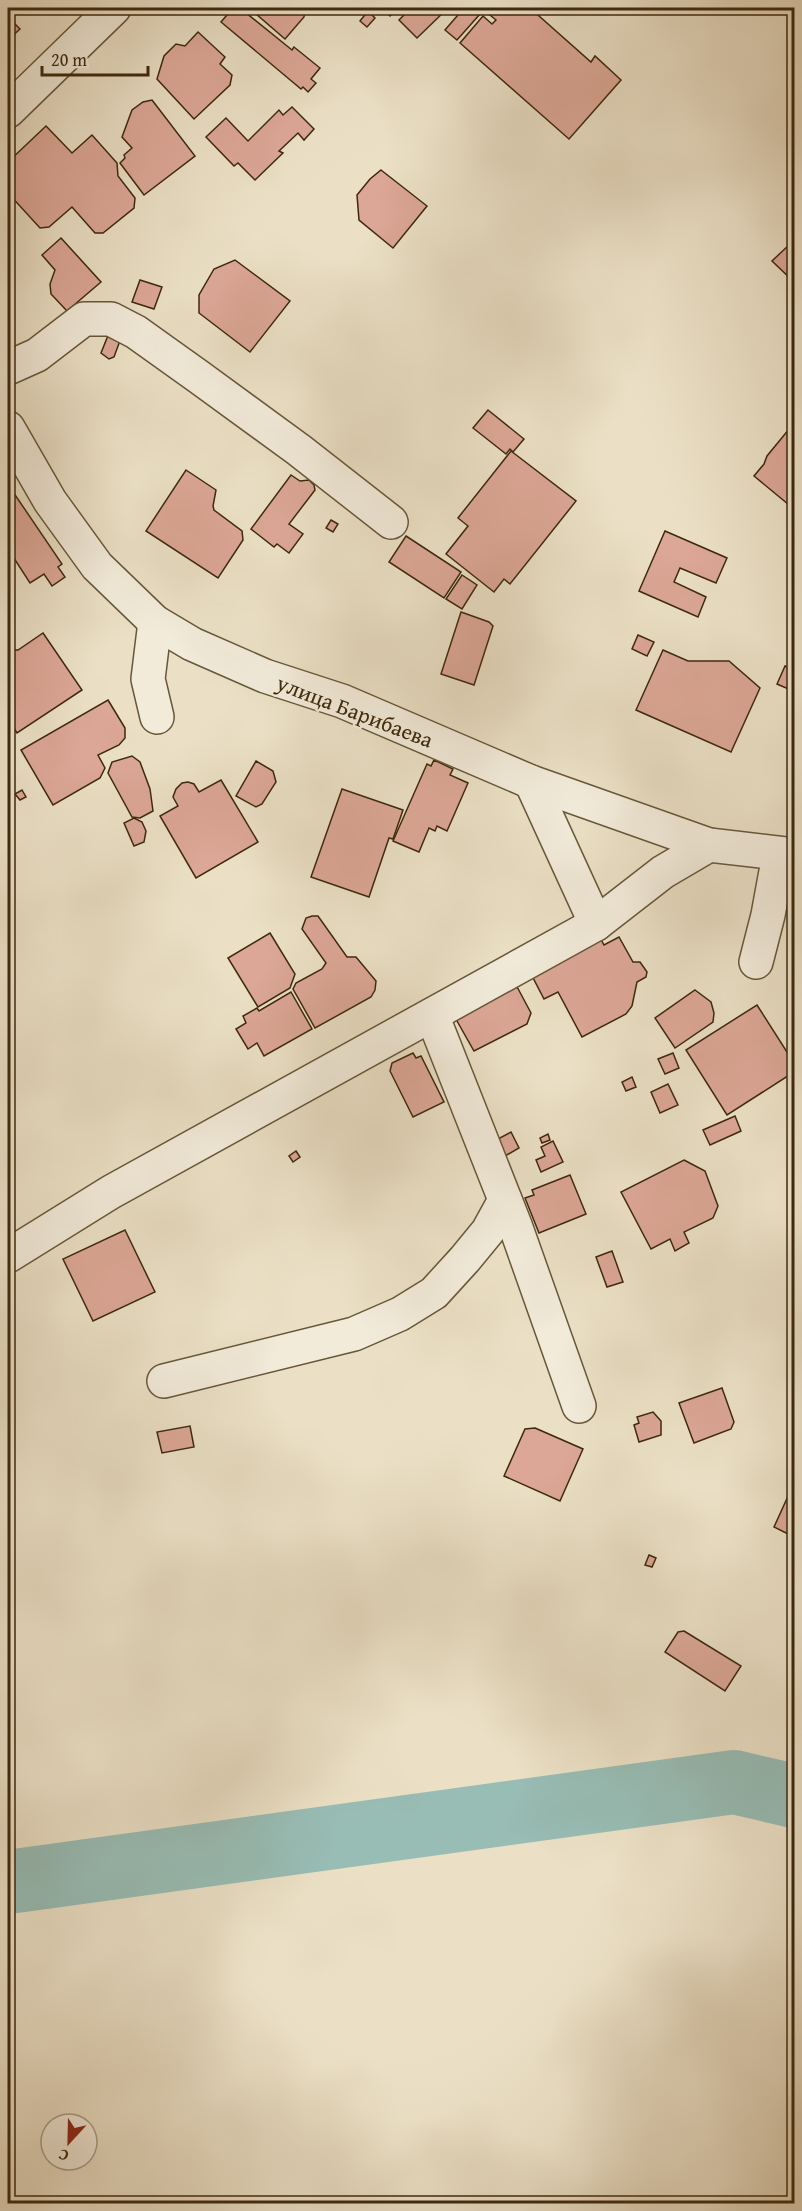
<svg xmlns="http://www.w3.org/2000/svg" width="802" height="2211" viewBox="0 0 802 2211" font-family="'Gentium Book Plus',serif">
<style>
.lines{fill:none;stroke-linecap:round;stroke-linejoin:round}
.river{stroke:#98bdb5;stroke-width:64}
.building{fill:#dca796;stroke:#3d290c;stroke-width:1.5}
.street-casing{stroke:#68573a;stroke-width:36}
.street{stroke:#f2ebda;stroke-width:33}
.labels{text-anchor:middle;stroke-width:4.5;stroke-linejoin:round;paint-order:stroke}
.street-label{font-size:22px;fill:#3d290c;stroke:#f2ebda}
</style>
<rect width="100%" height="100%" fill="#ebe0c6"/>
<filter id="stains"><feTurbulence type="fractalNoise" baseFrequency=".00333" numOctaves="4"/><feColorMatrix values="0 0 0 0 .2 0 0 0 0 .09 0 0 0 0 .02 0 0 0 .5 -.17"/></filter>
<radialGradient id="worn" r=".72"><stop offset=".6" stop-color="#630" stop-opacity="0"/><stop offset="1" stop-color="#630" stop-opacity=".3"/></radialGradient>
<g class="lines">
<path class="river" d="M8,1882L734,1782L794,1796"/>
</g>
<g class="building">
<path d="M233,8H240L292,50L294,47L320,68L311,79L316,83L308,92L303,87L301,89L221,22Z"/>
<path d="M249,8H301L305,10L304,17L285,39Z"/>
<path d="M382,8H398L390,16Z"/>
<path d="M411,8H448L417,38L399,20Z"/>
<path d="M464,8H472L480,14L457,40L445,30Z"/>
<path d="M488,8H530L591,62L595,56L621,80L569,139L460,43L483,16L492,24L496,20L485,11Z"/>
<path d="M368,11L375,18L367,27L360,21Z"/>
<path d="M13,22L20,29L8,40V28Z"/>
<path d="M198,32L225,57L220,64L232,75L230,85L194,119L157,79L164,56L176,44L185,46Z"/>
<path d="M152,100L195,156L144,195L120,163L125,158L124,155L132,148L122,137L132,110L143,102Z"/>
<path d="M292,107L314,129L304,140L298,133L279,151L283,153L255,180L238,163L234,166L206,137L226,118L248,141L279,110L283,115Z"/>
<path d="M46,126L72,153L92,135L117,163L118,176L135,198L134,208L103,233H95L72,207L49,227L40,228L8,193V162Z"/>
<path d="M381,170L427,206L393,248L359,220L357,195L370,179Z"/>
<path d="M61,238L101,282L67,311L51,294L50,284L55,270L42,255Z"/>
<path d="M790,244L794,249V277L792,280L772,261Z"/>
<path d="M235,260L290,301L250,352L199,313V295L214,269Z"/>
<path d="M140,280L162,287L154,309L132,302Z"/>
<path d="M109,333L121,338L114,357L109,359L101,353Z"/>
<path d="M488,410L524,439L513,452L510,449L506,454L473,428Z"/>
<path d="M794,423V509L754,476L764,464L767,456Z"/>
<path d="M511,451L576,501L510,584L504,579L494,592L446,554L468,526L458,518Z"/>
<path d="M186,470L216,490L213,506L214,510L242,531L243,540L218,578L146,531Z"/>
<path d="M291,475L300,481L309,480L314,485L315,490L289,524L303,534L289,553L277,544L274,547L251,529Z"/>
<path d="M9,486L62,564L58,567L65,577L52,586L44,574L30,583L8,549Z"/>
<path d="M331,520L338,524L333,532L326,528Z"/>
<path d="M665,531L727,558L716,583L680,568L674,582L706,597L698,617L639,591Z"/>
<path d="M406,536L461,572L444,598L389,562Z"/>
<path d="M462,575L477,585L462,609L446,599Z"/>
<path d="M461,612L489,622L493,626L474,685L441,674Z"/>
<path d="M43,633L82,690L17,733L8,719V650H18Z"/>
<path d="M638,635L654,642L647,656L632,649Z"/>
<path d="M663,650L688,661H729L760,688L731,752L636,710Z"/>
<path d="M785,666L794,670L793,691L777,684Z"/>
<path d="M108,700L125,728V738L119,745L98,755L105,768L100,778L53,805L21,750Z"/>
<path d="M132,756L140,762L150,789L153,811L140,818L132,817L108,773L112,762Z"/>
<path d="M434,760L453,769L450,775L468,783L447,831L437,826L435,831L429,828L419,852L393,841L427,764L431,766Z"/>
<path d="M256,761L273,771L276,782L262,804L256,807L236,796Z"/>
<path d="M221,780L258,842L196,878L160,816L178,806L173,797L176,789L182,783L188,782L194,784L199,792Z"/>
<path d="M342,789L403,810L393,839L389,838L369,897L311,877Z"/>
<path d="M22,790L26,797L20,800L15,794Z"/>
<path d="M134,818L142,822L146,831L144,842L134,846L124,823Z"/>
<path d="M312,916H318L347,957H356L376,981L375,990L371,997L315,1028L293,989L296,983L322,969L326,963L302,929L306,918Z"/>
<path d="M270,933L295,974L290,988L258,1007L228,958Z"/>
<path d="M598,934L604,945L619,937L633,962H640L647,972L646,977L637,982L632,1006L626,1014L582,1037L558,992L544,999L529,970Z"/>
<path d="M515,983L531,1013L527,1024L474,1051L457,1021L461,1009Z"/>
<path d="M695,990L711,1002L714,1013L713,1022L675,1048L655,1018Z"/>
<path d="M291,992L312,1029L264,1056L257,1043L248,1049L236,1029L246,1023L243,1016L257,1008L259,1011Z"/>
<path d="M757,1005L794,1063V1072L727,1115L686,1050Z"/>
<path d="M413,1053L416,1058L421,1056L444,1102L413,1117L390,1071L392,1063Z"/>
<path d="M673,1053L679,1068L665,1074L658,1059Z"/>
<path d="M632,1077L636,1087L626,1091L622,1082Z"/>
<path d="M668,1084L678,1105L660,1113L651,1092Z"/>
<path d="M735,1116L741,1131L710,1145L703,1130Z"/>
<path d="M511,1132L519,1148L505,1156L496,1140Z"/>
<path d="M548,1134L550,1140L542,1143L540,1138Z"/>
<path d="M553,1141L563,1162L541,1172L536,1160L545,1156L541,1147Z"/>
<path d="M296,1151L300,1157L293,1162L289,1156Z"/>
<path d="M684,1160L705,1171L718,1206L713,1218L684,1232L689,1243L675,1251L670,1239L651,1249L621,1192Z"/>
<path d="M570,1175L586,1214L539,1233L525,1198L534,1195L532,1190Z"/>
<path d="M125,1230L155,1292L93,1321L63,1259Z"/>
<path d="M612,1251L623,1282L607,1287L596,1257Z"/>
<path d="M722,1388L734,1422L731,1429L694,1443L679,1403Z"/>
<path d="M653,1412L661,1421V1435L639,1442L634,1425L639,1423L637,1417Z"/>
<path d="M190,1426L194,1447L162,1453L157,1432Z"/>
<path d="M535,1428L583,1449L560,1501L504,1476L525,1429Z"/>
<path d="M794,1483V1537L774,1527Z"/>
<path d="M649,1555L656,1558L652,1567L645,1565Z"/>
<path d="M684,1631L741,1666L725,1691L665,1652L678,1632Z"/>
</g>
<g class="lines">
<defs>
<g id="street">
<path d="M8,111L114,8"/>
<path d="M8,368L37,355L84,319H111L136,332L199,377L299,450L391,522"/>
<path d="M8,428L50,501L97,566L155,622L192,644L265,676L342,701L531,782L709,845L794,855"/>
<path d="M155,622L148,679L157,717"/>
<path d="M531,782L596,924"/>
<path d="M756,962L768,915L779,855"/>
<path d="M432,1015L515,1225L579,1406"/>
<path d="M8,1256L111,1192L596,924L663,872L709,845"/>
<path d="M164,1381L354,1334L400,1314L434,1293L465,1259L488,1231L505,1200"/>
</g>
</defs>
<use href="#street" class="street-casing"/>
<use href="#street" class="street"/>
</g>
<g class="labels">
<g class="street-label">
<text transform="translate(355 711) rotate(21)" y="8">улица Барибаева</text>
</g>
</g>
<rect width="802" height="2211" fill="none" stroke="#ebe0c6" stroke-width="30"/>
<rect x="9" y="9" width="784" height="2193" fill="none" stroke="#3d290c" stroke-width="3"/>
<rect x="15" y="15" width="772" height="2181" fill="none" stroke="#3d290c" stroke-width="1.5"/>
<g transform="translate(69 2142) rotate(202)"><circle r="28" fill="#f2ebda" stroke="#aa9d88" stroke-width="1.5"/>
<path d="M0-4.5L10 22L0 15L-10 22Z" fill="#8f2418"/>
<text y="-9" font-size="16" font-weight="bold" text-anchor="middle" fill="#3d290c">С</text>
</g>
<path d="M42 66v9h106v-9" fill="none" stroke="#3d290c" stroke-width="3"/>
<text x="51" y="66" font-size="18" fill="#3d290c" stroke="#f2ebda" stroke-width="4.5" paint-order="stroke">20 m</text>
<rect width="100%" height="100%" filter="url(#stains)"/>
<rect width="100%" height="100%" fill="url(#worn)"/>
</svg>
